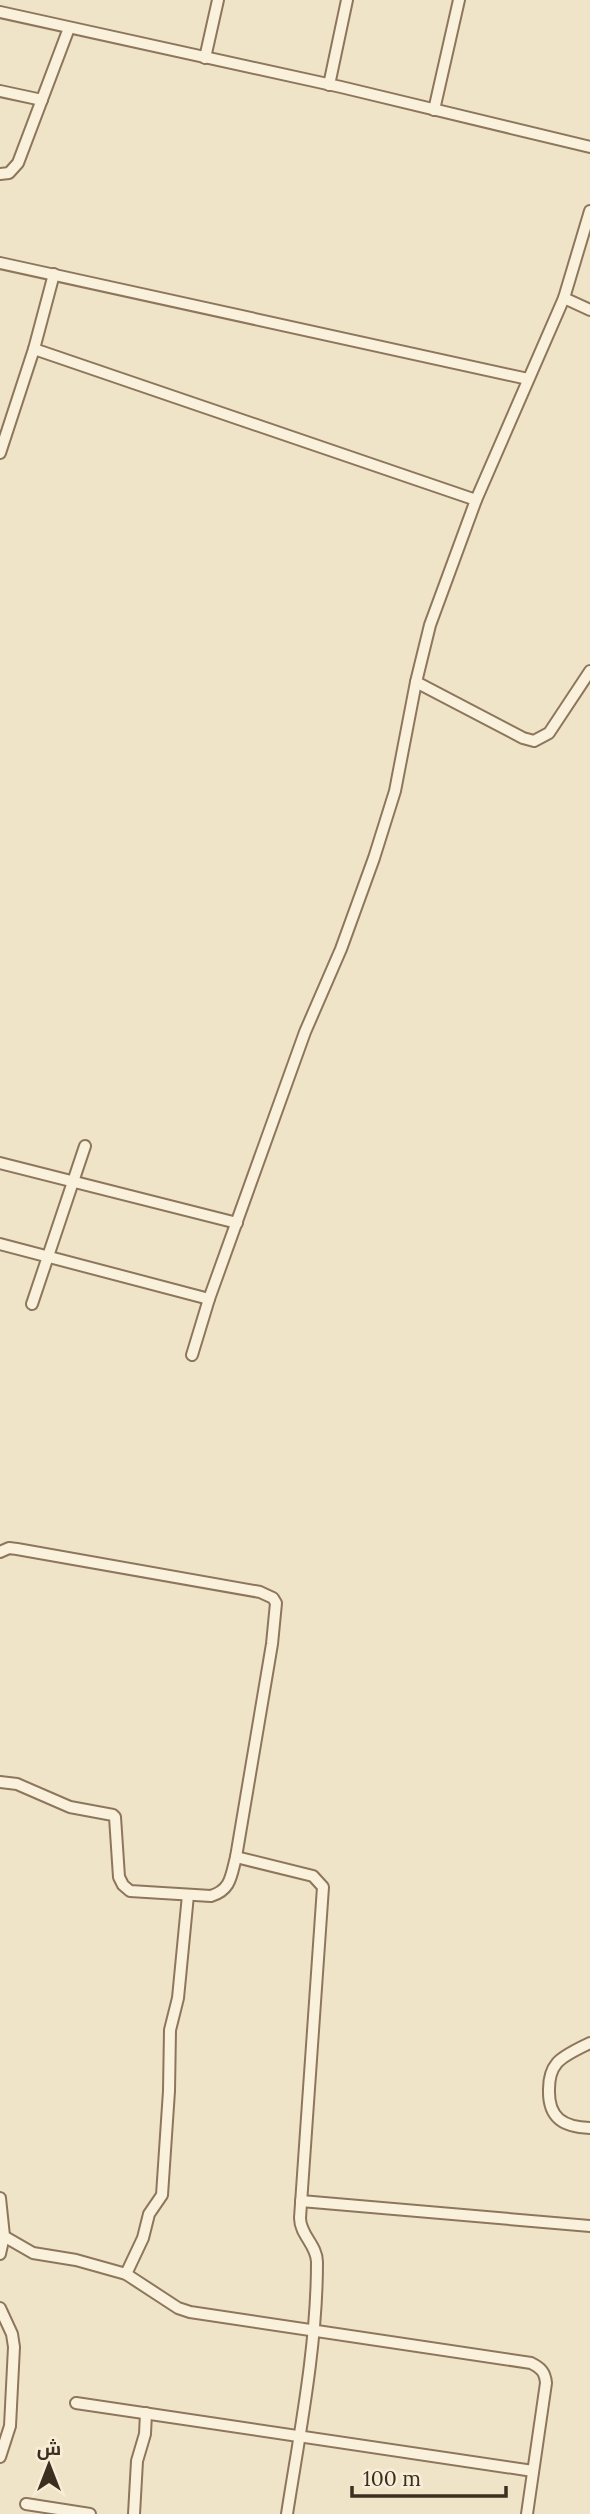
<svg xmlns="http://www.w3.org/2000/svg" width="590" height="2514" viewBox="0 0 590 2514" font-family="Lora,Cairo,serif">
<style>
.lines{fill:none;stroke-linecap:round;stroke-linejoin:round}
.minor-casing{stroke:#8d765c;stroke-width:14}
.minor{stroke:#faf1dc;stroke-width:10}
</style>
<rect width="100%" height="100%" fill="#f0e4c8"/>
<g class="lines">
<defs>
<g id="minor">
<path d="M0,12L341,87L590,147"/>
<path d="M205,58L218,0"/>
<path d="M329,85L347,0"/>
<path d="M0,91L42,100"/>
<path d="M434,110L459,0"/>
<path d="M0,174L9,173L18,163L69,28"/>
<path d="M0,263L528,379"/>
<path d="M564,298L590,310"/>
<path d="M34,349L476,500"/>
<path d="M0,453L34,349L54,274"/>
<path d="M416,682L523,738L534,741L549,733L590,671"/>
<path d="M0,1163L237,1223"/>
<path d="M0,1244L209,1299"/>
<path d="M32,1304L85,1146"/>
<path d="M192,1355L209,1299L305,1032L341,949L374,858L395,791L416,682L430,625L476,500L564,298L590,211"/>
<path d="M0,1552L9,1548L17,1549L260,1592L273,1598L276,1603L272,1644L236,1857"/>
<path d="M0,1782L17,1784L70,1807L113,1815L115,1817L119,1877L123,1885L130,1891L211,1896C231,1890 231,1876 236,1857L313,1876L323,1887L300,2218C300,2235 317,2245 317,2262C317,2346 300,2431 287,2514"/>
<path d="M590,2043C580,2048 564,2055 557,2063C551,2070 549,2081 549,2089C548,2118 563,2127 590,2128"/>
<path d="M0,2198L4,2236L0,2254"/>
<path d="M301,2201L590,2226"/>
<path d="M0,2234L33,2253L76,2260L126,2274L178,2308L190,2312L531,2363C541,2368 545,2372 546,2383L527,2514"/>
<path d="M126,2274L143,2238L149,2214L162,2195L169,2091L170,2030L178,1998L188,1895"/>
<path d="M0,2308L12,2334L14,2347L10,2426L0,2457"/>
<path d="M76,2403L533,2471"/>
<path d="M26,2504L90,2514"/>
<path d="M134,2514L137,2461L145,2434L146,2413"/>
</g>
</defs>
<use href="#minor" class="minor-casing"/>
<use href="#minor" class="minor"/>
</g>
<g transform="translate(49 2465)" stroke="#f7eed8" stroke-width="5" paint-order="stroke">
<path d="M0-5L12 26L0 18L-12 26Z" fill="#3d2e20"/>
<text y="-10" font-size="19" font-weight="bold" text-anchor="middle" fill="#3d2e20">ش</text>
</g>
<path d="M352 2486v10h154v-10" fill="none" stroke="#3d2e20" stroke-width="3.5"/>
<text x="363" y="2486" font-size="21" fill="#3d2e20" stroke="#f7eed8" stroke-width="5" paint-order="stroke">100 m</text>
</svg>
